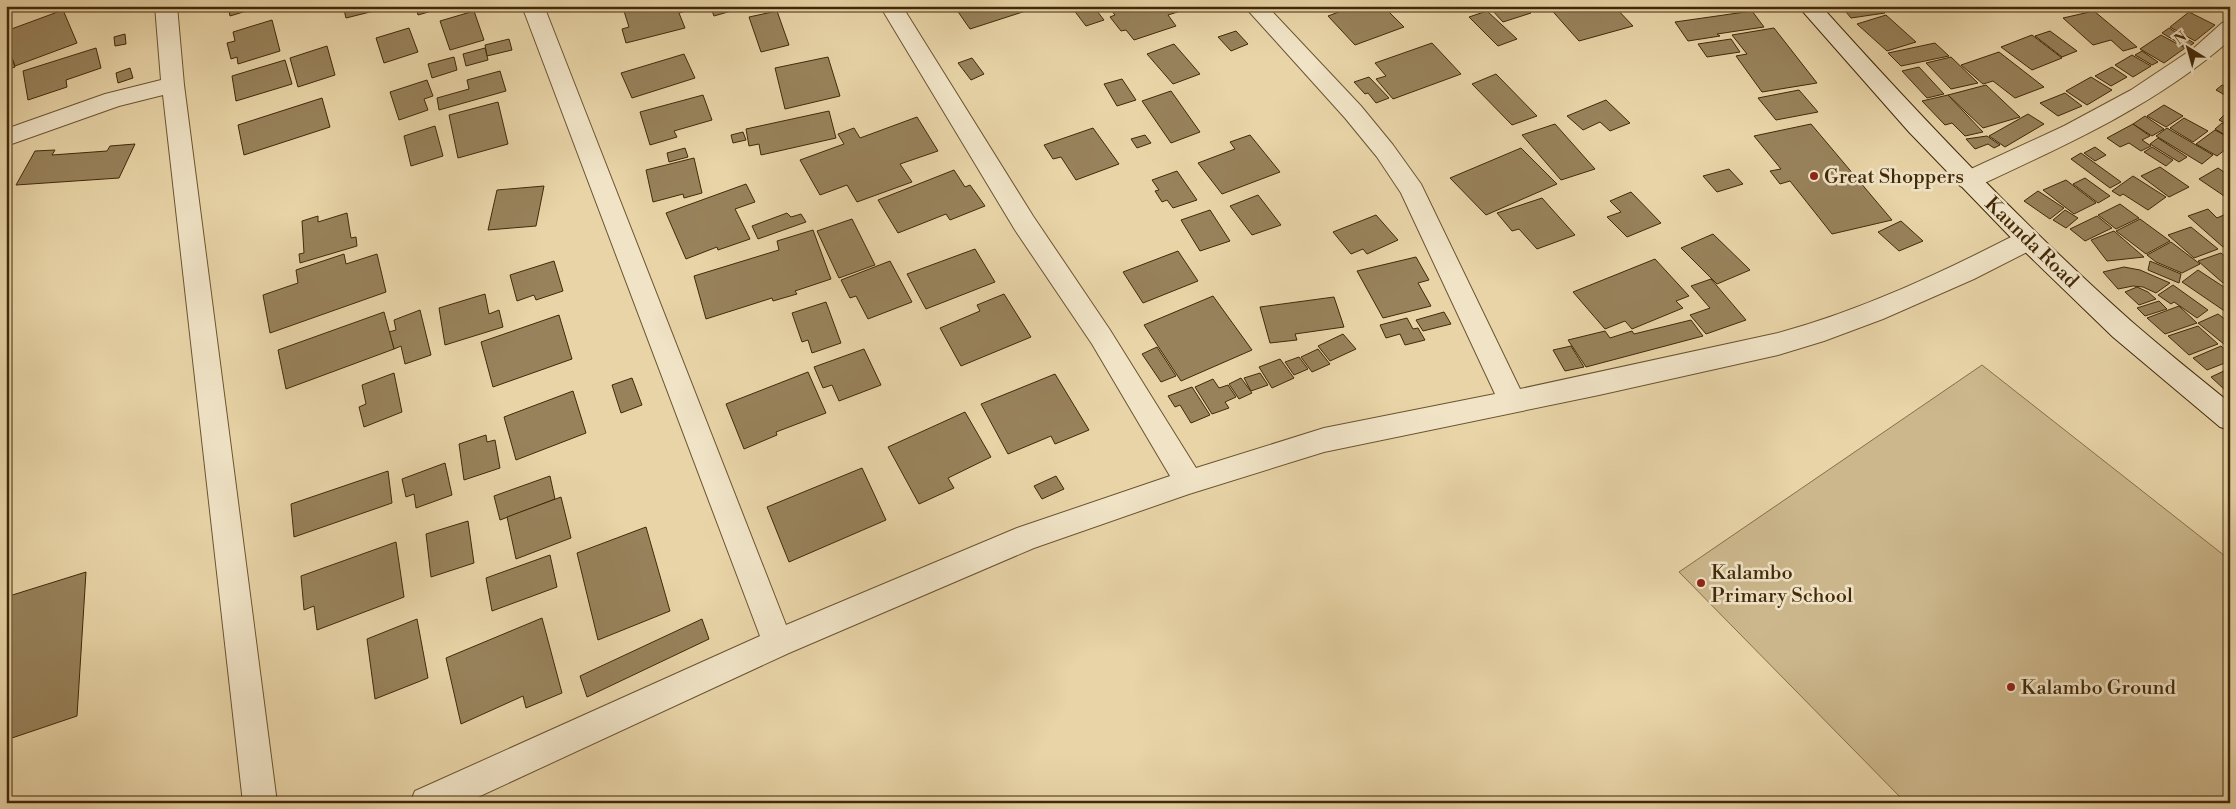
<svg xmlns="http://www.w3.org/2000/svg" width="2236" height="809" viewBox="0 0 2236 809" font-family="'Libre Bodoni',serif">
<style>
.green{fill:#ccb78c;stroke:#86704a}
.building{fill:#98825b;stroke:#412909}
.lines{fill:none;stroke-linecap:round;stroke-linejoin:round}
.street-casing{stroke:#6b5430;stroke-width:2}
.secondary-casing{stroke:#412909;stroke-width:2}
.street{fill:#f0e3c6;fill-rule:evenodd}
.secondary{fill:#f0e3c6;fill-rule:evenodd}
.poi-dot{fill:#8f2418;stroke:#f0e3c6;stroke-width:2}
.labels{text-anchor:middle;stroke-width:5;stroke-linejoin:round;paint-order:stroke}
.poi-label{font-size:20px;fill:#412909;stroke:#f0e3c6;text-anchor:start}
.street-label{font-size:20px;fill:#412909;stroke:#f0e3c6}
</style>
<rect width="100%" height="100%" fill="#e8d4a7"/>
<filter id="stains"><feTurbulence type="fractalNoise" baseFrequency=".004" numOctaves="4"/><feColorMatrix values="0 0 0 0 .2 0 0 0 0 .09 0 0 0 0 .02 0 0 0 .5 -.17"/></filter>
<radialGradient id="worn" r=".72"><stop offset=".6" stop-color="#630" stop-opacity="0"/><stop offset="1" stop-color="#630" stop-opacity=".3"/></radialGradient>
<path class="green" d="M1982,365L2230,560V803H1906L1679,572Z"/>
<g class="building">
<path d="M228,6H263L230,16Z"/>
<path d="M343,6H381L382,9L346,18Z"/>
<path d="M416,6H449L418,15Z"/>
<path d="M629,6H684L686,11L679,13L685,28L626,43L622,29L629,27L623,8Z"/>
<path d="M710,6H745V7L714,16Z"/>
<path d="M954,6H1034L1035,8L970,29Z"/>
<path d="M1083,6H1093L1104,20L1086,26L1073,9Z"/>
<path d="M1108,6H1184L1187,9L1168,15L1176,26L1134,40L1126,30L1121,31L1110,17L1115,15Z"/>
<path d="M1355,6H1383L1404,27L1355,45L1328,16Z"/>
<path d="M1500,6H1524L1531,13L1503,22L1491,9Z"/>
<path d="M1548,6H1614L1633,26L1579,41Z"/>
<path d="M1841,6H1878L1885,13L1851,18Z"/>
<path d="M63,10L77,43L15,66L6,43V31Z"/>
<path d="M474,11L484,40L450,50L440,21Z"/>
<path d="M777,11L789,45L761,52L749,17Z"/>
<path d="M1487,11L1517,39L1498,46L1469,17Z"/>
<path d="M1752,11L1764,27L1717,34L1720,36L1688,41L1675,22Z"/>
<path d="M2094,11L2137,47L2123,51L2111,40L2093,45L2063,18Z"/>
<path d="M2189,12L2215,25L2195,41L2170,27Z"/>
<path d="M1886,15L1916,42L1887,51L1857,24Z"/>
<path d="M272,20L280,51L238,64L237,57L231,59L227,43L235,41L233,32Z"/>
<path d="M409,28L418,52L384,63L376,38Z"/>
<path d="M1774,28L1817,83L1762,92L1736,56L1747,54L1732,35Z"/>
<path d="M2169,28L2194,43L2187,48L2162,33Z"/>
<path d="M1236,31L1248,44L1231,51L1218,37Z"/>
<path d="M2050,31L2077,51L2062,57L2035,36Z"/>
<path d="M125,34L126,44L115,46L114,37Z"/>
<path d="M2032,35L2062,58L2032,70L2001,47Z"/>
<path d="M2161,35L2185,48L2164,63L2140,49Z"/>
<path d="M509,39L512,50L487,56L485,45Z"/>
<path d="M1731,39L1740,52L1707,57L1698,44Z"/>
<path d="M1432,43L1461,74L1393,99L1376,79L1386,76L1375,63Z"/>
<path d="M1935,43L1949,56L1901,66L1888,53Z"/>
<path d="M1174,44L1200,74L1173,84L1147,54Z"/>
<path d="M327,46L335,75L298,87L290,58Z"/>
<path d="M8,47L15,67L6,70V48Z"/>
<path d="M96,48L101,68L66,80L67,87L28,100L23,71Z"/>
<path d="M485,48L488,60L466,66L463,54Z"/>
<path d="M2142,51L2158,62L2152,65L2135,55Z"/>
<path d="M1999,52L2044,87L2015,98L1993,81L1983,84L1961,65Z"/>
<path d="M684,54L695,78L632,98L621,73Z"/>
<path d="M2132,55L2151,66L2133,77L2115,65Z"/>
<path d="M454,57L457,70L432,78L428,64Z"/>
<path d="M828,57L840,96L785,109L775,68Z"/>
<path d="M1951,57L1978,83L1951,89L1926,63Z"/>
<path d="M972,58L984,74L971,80L958,63Z"/>
<path d="M285,60L292,84L236,101L232,76Z"/>
<path d="M1919,67L1944,94L1927,98L1902,71Z"/>
<path d="M2112,67L2127,77L2111,86L2095,76Z"/>
<path d="M130,68L133,78L118,83L116,73Z"/>
<path d="M500,71L506,91L439,110L437,98L469,89L467,80Z"/>
<path d="M1496,74L1537,116L1512,125L1472,84Z"/>
<path d="M1369,77L1389,98L1376,103L1368,93L1365,94L1354,82Z"/>
<path d="M2091,77L2112,90L2087,105L2066,91Z"/>
<path d="M1122,79L1136,100L1117,106L1104,84Z"/>
<path d="M427,80L433,96L424,99L428,110L399,120L390,92Z"/>
<path d="M1986,85L2020,117L1983,128L1948,95Z"/>
<path d="M2222,85L2230,89V98L2216,90Z"/>
<path d="M1799,90L1818,112L1776,120L1758,98Z"/>
<path d="M1171,91L1200,132L1171,143L1142,101Z"/>
<path d="M2065,93L2082,106L2058,116L2040,103Z"/>
<path d="M703,95L712,120L674,131L677,137L650,145L640,112Z"/>
<path d="M1948,95L1983,132L1965,136L1952,123L1945,125L1922,101Z"/>
<path d="M322,98L330,127L244,155L238,125Z"/>
<path d="M1606,100L1630,123L1610,131L1600,122L1583,130L1567,116Z"/>
<path d="M498,102L508,144L458,158L449,115Z"/>
<path d="M2164,105L2183,116L2166,127L2147,116Z"/>
<path d="M829,111L836,138L761,155L759,144L749,146L746,129Z"/>
<path d="M2226,113L2230,115V126L2219,120Z"/>
<path d="M2028,114L2044,124L2005,147L1989,136Z"/>
<path d="M2145,116L2164,129L2152,136L2133,124Z"/>
<path d="M917,117L938,151L900,164L912,182L857,202L847,185L820,195L800,160L844,144L838,134L854,128L860,138Z"/>
<path d="M2184,118L2208,131L2193,142L2170,128Z"/>
<path d="M2222,123L2230,127V138L2215,129Z"/>
<path d="M1555,124L1595,169L1561,180L1522,135Z"/>
<path d="M1811,124L1892,220L1832,234L1790,181L1780,184L1770,171L1781,169L1754,136Z"/>
<path d="M2133,124L2150,136L2142,140L2151,146L2141,151L2129,143L2120,147L2107,138Z"/>
<path d="M435,126L443,156L411,166L404,136Z"/>
<path d="M1093,128L1119,164L1076,180L1061,157L1053,159L1044,145Z"/>
<path d="M2167,128L2213,155L2202,164L2156,136Z"/>
<path d="M2215,130L2230,138V146L2217,156L2196,144Z"/>
<path d="M743,132L746,140L733,143L731,135Z"/>
<path d="M1145,135L1151,143L1137,148L1131,139Z"/>
<path d="M1250,135L1280,172L1222,194L1198,163L1235,149L1230,142Z"/>
<path d="M1987,136L2000,145L1994,148L1988,144L1975,149L1966,139Z"/>
<path d="M2158,138L2187,157L2179,162L2150,144Z"/>
<path d="M135,144L119,178L16,185L35,151L55,150L52,155L107,151L110,146Z"/>
<path d="M2095,147L2106,155L2095,161L2084,153Z"/>
<path d="M2152,147L2173,160L2166,166L2144,152Z"/>
<path d="M685,148L688,157L669,162L667,153Z"/>
<path d="M1521,148L1557,184L1486,215L1450,178Z"/>
<path d="M2081,153L2121,182L2110,188L2071,159Z"/>
<path d="M694,158L702,193L684,198L683,194L653,202L646,170Z"/>
<path d="M2160,167L2189,187L2169,197L2141,176Z"/>
<path d="M2218,168L2230,176V200L2199,179Z"/>
<path d="M1729,169L1743,184L1717,192L1703,176Z"/>
<path d="M954,170L965,187L970,185L985,206L950,220L946,214L898,233L878,200Z"/>
<path d="M1177,171L1197,200L1173,208L1167,200L1162,202L1155,191L1159,190L1152,180Z"/>
<path d="M2133,176L2166,197L2148,210L2123,194L2120,196L2112,191Z"/>
<path d="M2085,178L2110,196L2098,203L2073,184Z"/>
<path d="M2066,180L2096,203L2074,214L2043,190Z"/>
<path d="M746,184L755,202L735,209L750,239L718,250L717,247L686,259L666,213Z"/>
<path d="M544,186L536,226L488,230L497,190Z"/>
<path d="M2038,191L2064,208L2050,219L2024,201Z"/>
<path d="M1631,192L1661,223L1627,237L1607,217L1621,212L1610,201Z"/>
<path d="M1258,195L1281,225L1252,235L1230,206Z"/>
<path d="M1542,198L1575,235L1537,249L1519,229L1512,231L1497,213Z"/>
<path d="M2120,204L2139,218L2116,229L2098,215Z"/>
<path d="M2208,209L2217,218L2226,214L2230,217V245L2223,247L2188,216Z"/>
<path d="M1210,210L1230,241L1200,251L1181,220Z"/>
<path d="M2065,210L2078,218L2066,228L2053,220Z"/>
<path d="M347,213L351,238L356,237L357,246L300,263L299,254L304,253L302,221L318,216V222Z"/>
<path d="M787,213L791,217L801,214L806,222L758,239L752,226Z"/>
<path d="M1376,215L1398,240L1367,254L1363,249L1351,254L1333,232Z"/>
<path d="M2097,216L2112,228L2085,241L2070,229Z"/>
<path d="M852,219L875,265L839,278L817,231Z"/>
<path d="M2140,219L2170,241L2146,254L2116,231Z"/>
<path d="M1901,221L1923,241L1899,251L1878,232Z"/>
<path d="M2191,227L2218,249L2194,258L2168,235Z"/>
<path d="M813,230L831,279L795,291L797,294L773,301L772,298L706,319L694,276L779,250L777,241Z"/>
<path d="M2114,231L2144,257L2107,261L2091,240Z"/>
<path d="M1713,234L1750,270L1717,284L1681,248Z"/>
<path d="M2171,242L2200,264L2182,273L2156,262L2147,255Z"/>
<path d="M975,249L995,282L926,309L907,274Z"/>
<path d="M1178,251L1198,281L1143,303L1123,272Z"/>
<path d="M2221,253L2230,261V280L2223,283L2198,261Z"/>
<path d="M344,254L346,264L377,254L386,292L270,333L263,295L298,283L296,270Z"/>
<path d="M1416,257L1429,280L1418,283L1431,306L1383,318L1357,271Z"/>
<path d="M1655,259L1689,296L1676,301L1683,308L1632,329L1625,321L1605,329L1573,292Z"/>
<path d="M554,261L563,291L536,300L534,295L517,301L510,275Z"/>
<path d="M890,261L912,302L868,319L856,296L850,298L841,280Z"/>
<path d="M2150,261L2181,274L2179,283L2148,270Z"/>
<path d="M2124,267L2140,270L2170,283L2156,293L2143,287L2133,286L2118,289L2103,272Z"/>
<path d="M2198,270L2230,291V310L2226,312L2182,282Z"/>
<path d="M1711,279L1746,320L1706,334L1690,315L1710,308L1691,286Z"/>
<path d="M2173,285L2208,310L2197,318L2174,302L2171,304L2158,295Z"/>
<path d="M2137,287L2148,292L2156,299L2139,305L2125,292Z"/>
<path d="M485,294L489,314L499,310L503,327L445,345L439,308Z"/>
<path d="M1004,294L1031,337L961,366L940,328L980,311L977,305Z"/>
<path d="M1213,296L1252,350L1181,381L1144,325Z"/>
<path d="M1334,297L1344,327L1295,334L1297,340L1270,343L1260,307Z"/>
<path d="M2159,301L2167,309L2145,316L2137,308Z"/>
<path d="M826,302L841,343L812,353L808,340L802,342L792,313Z"/>
<path d="M2179,306L2197,323L2165,334L2147,318Z"/>
<path d="M420,310L431,355L405,364L401,346L394,349L389,332L396,330L394,320Z"/>
<path d="M384,312L394,349L286,389L278,350Z"/>
<path d="M1444,312L1451,324L1423,331L1416,320Z"/>
<path d="M2218,314L2230,323V349L2198,323Z"/>
<path d="M559,315L572,359L493,387L481,342Z"/>
<path d="M1407,318L1413,329L1418,328L1425,340L1405,345L1400,334L1386,338L1380,325Z"/>
<path d="M1691,320L1703,336L1586,367L1568,340L1605,331L1610,338L1632,331L1634,334Z"/>
<path d="M2198,326L2218,344L2189,355L2168,336Z"/>
<path d="M1343,334L1356,349L1330,361L1318,346Z"/>
<path d="M1571,346L1584,367L1565,371L1553,350Z"/>
<path d="M2221,346L2230,354V361L2207,370L2193,358Z"/>
<path d="M1157,347L1176,376L1161,382L1142,354Z"/>
<path d="M864,349L881,385L839,401L832,385L823,388L814,367Z"/>
<path d="M1318,349L1330,364L1312,372L1301,357Z"/>
<path d="M1299,357L1308,369L1294,375L1285,362Z"/>
<path d="M1280,359L1294,378L1272,388L1259,367Z"/>
<path d="M2226,370L2230,372V388L2225,390L2211,377Z"/>
<path d="M808,372L826,413L776,432L777,435L744,449L726,404Z"/>
<path d="M394,373L402,412L364,427L359,407L366,404L362,385Z"/>
<path d="M1260,373L1268,385L1251,391L1244,378Z"/>
<path d="M1055,374L1089,430L1055,444L1051,436L1008,454L981,404Z"/>
<path d="M632,378L642,405L621,413L612,385Z"/>
<path d="M1241,378L1252,393L1239,399L1229,384Z"/>
<path d="M1213,379L1219,388L1228,385L1236,397L1225,402L1229,408L1212,414L1195,387Z"/>
<path d="M1192,387L1210,415L1191,423L1180,405L1175,407L1168,396Z"/>
<path d="M573,391L586,433L516,460L504,417Z"/>
<path d="M965,412L991,457L948,478L954,488L919,504L888,447Z"/>
<path d="M486,435L487,442L495,440L500,468L464,480L459,444Z"/>
<path d="M445,463L452,495L416,508L414,494L406,497L402,479Z"/>
<path d="M862,468L886,520L789,562L767,507Z"/>
<path d="M388,471L392,503L294,537L291,504Z"/>
<path d="M550,476L555,499L500,520L494,496Z"/>
<path d="M1056,476L1064,489L1042,499L1034,486Z"/>
<path d="M561,497L571,538L516,559L507,517Z"/>
<path d="M468,521L474,563L431,577L426,534Z"/>
<path d="M646,527L670,611L598,640L577,553Z"/>
<path d="M396,542L404,597L317,630L314,606L304,610L301,576Z"/>
<path d="M550,555L557,587L492,611L486,578Z"/>
<path d="M86,572L77,716L6,740V597Z"/>
<path d="M542,618L562,693L526,708L523,696L461,724L446,658Z"/>
<path d="M417,619L428,678L375,699L367,639Z"/>
<path d="M702,619L709,639L587,697L580,676Z"/>
</g>
<g class="lines">
<defs>
<g id="street">
<path d="M155,6H177L184,85L277,803H243L163,95L119,106L6,146V129L105,94L161,80Z"/>
<path d="M522,6H544L786,625L1017,528L1170,476L1092,344L1015,230L880,6H902L1033,216L1110,330L1196,468L1324,428L1495,394L1401,193L1377,157L1345,118L1244,6H1267L1361,106L1393,145L1421,184L1520,389L1778,333C1862,310 1941,273 2019,233L2028,231L2037,233L2040,240L2037,247L1974,279L1883,319L1824,341L1778,355L1599,395L1324,452L1189,494L1034,548L789,653L465,803H410L415,791L760,636Z"/>
<path d="M2230,21V40C2156,105 2066,145 1978,186L1969,189L1960,186L1957,180L1960,174L2064,126L2131,90L2194,48L2222,23Z"/>
</g>
<path id="secondary" d="M1798,6H1821C1920,116 2021,223 2131,321C2163,349 2197,376 2230,403V430L2220,427L2113,337L2021,248L1909,132Z"/>
</defs>
<use href="#street" class="street-casing"/>
<use href="#secondary" class="secondary-casing"/>
<use href="#street" class="street"/>
<use href="#secondary" class="secondary"/>
</g>
<g class="poi-dot">
<circle cx="1814" cy="176" r="5"/>
<circle cx="1701" cy="583" r="5"/>
<circle cx="2011" cy="687" r="5"/>
</g>
<g class="labels">
<g class="poi-label">
<text x="1824" y="183">Great Shoppers</text>
<text x="1711" y="579">Kalambo<tspan x="1711" dy="23">Primary School</tspan></text>
<text x="2021" y="694">Kalambo Ground</text>
</g>
<g class="street-label">
<text transform="translate(2032 242) rotate(44)" y="7">Kaunda Road</text>
</g>
</g>
<rect width="2236" height="809" fill="none" stroke="#e8d4a7" stroke-width="25"/>
<rect x="8" y="8" width="2221" height="794" fill="none" stroke="#412909" stroke-width="2.5"/>
<rect x="12" y="12" width="2211" height="784" fill="none" stroke="#412909"/>
<g transform="translate(2188 48) rotate(323)" stroke="#f0e3c6" stroke-width="4" paint-order="stroke">
<path d="M0-4L9 19L0 12L-9 19Z" fill="#412909"/>
<text y="-8" font-size="14" font-weight="bold" text-anchor="middle" fill="#412909">N</text>
</g>
<rect width="100%" height="100%" filter="url(#stains)"/>
<rect width="100%" height="100%" fill="url(#worn)"/>
</svg>
